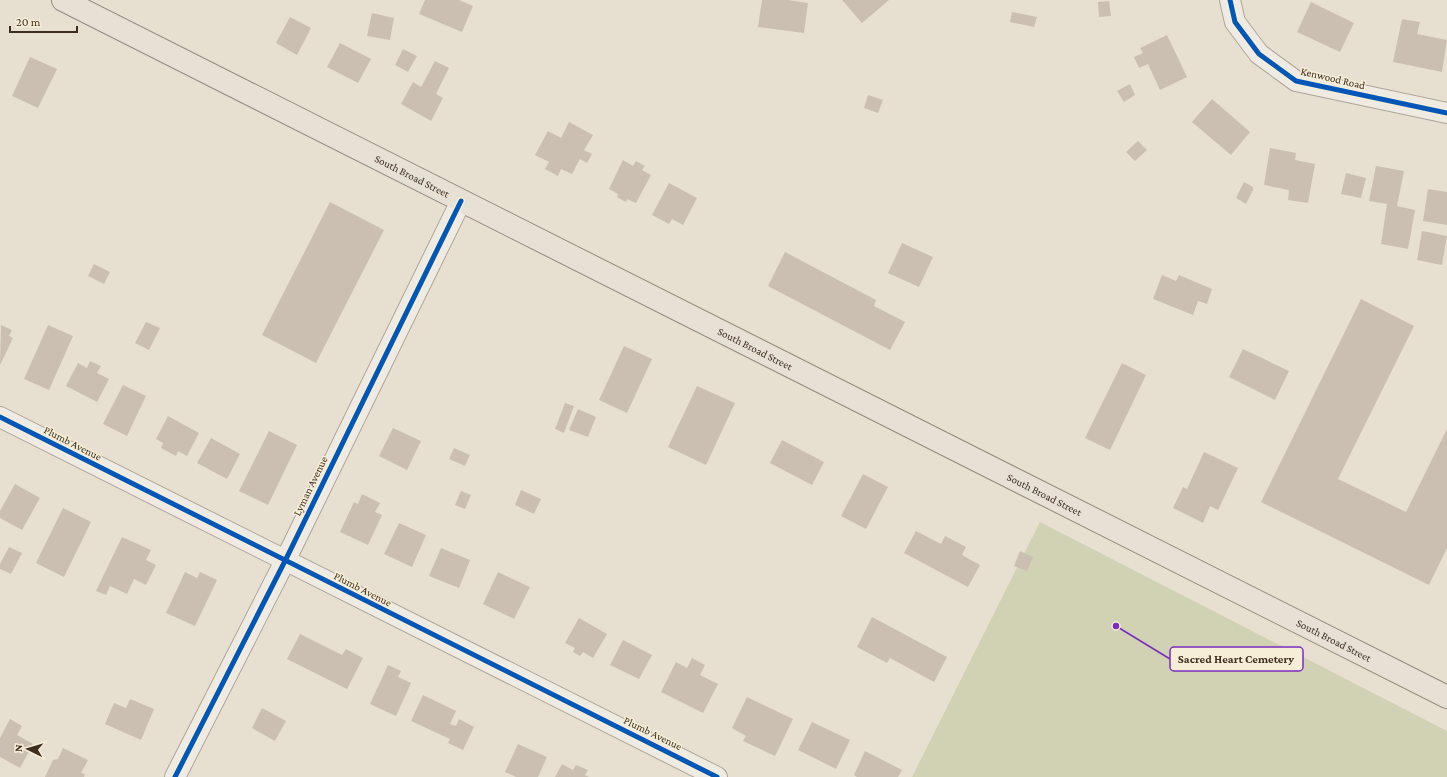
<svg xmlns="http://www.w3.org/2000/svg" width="1447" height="777" viewBox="0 0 1447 777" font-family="'Crimson Pro',serif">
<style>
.cemetery{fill:#d1d1b3}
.building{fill:#cbbfb2}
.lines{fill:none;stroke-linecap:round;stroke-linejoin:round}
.street-casing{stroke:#ada599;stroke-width:22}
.primary-casing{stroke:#928b80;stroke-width:24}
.street{stroke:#efebe3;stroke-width:20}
.primary{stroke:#e6e1d4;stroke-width:22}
.cycleway-casing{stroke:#f7eed8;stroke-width:8}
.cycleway{stroke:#0057b8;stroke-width:5}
.labels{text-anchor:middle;stroke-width:3;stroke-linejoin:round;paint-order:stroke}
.street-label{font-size:11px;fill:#3d2e20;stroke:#f7eed8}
.leader{fill:none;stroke:#7b2cbf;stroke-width:1.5}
.callout-dot{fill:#7b2cbf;stroke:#f7eed8;stroke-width:1.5}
.callout{fill:#f7eed8;stroke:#7b2cbf;stroke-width:1.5}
.callout-label{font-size:12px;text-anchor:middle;font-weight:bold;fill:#3d2e20}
</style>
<rect width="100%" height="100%" fill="#e7e0d1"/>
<path class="cemetery" d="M1040,522L1447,731V777H912Z"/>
<g class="building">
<path d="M425,0H459L473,6L462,32L419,14Z"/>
<path d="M762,0H788L808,3L804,33L758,27Z"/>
<path d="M842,0H889L862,23Z"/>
<path d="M1109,1L1111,16L1099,17L1098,2Z"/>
<path d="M1311,2L1354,23L1340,52L1297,32Z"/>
<path d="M1012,12L1037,17L1034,27L1010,22Z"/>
<path d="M372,13L394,18L390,40L367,36Z"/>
<path d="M290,17L311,28L297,55L276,43Z"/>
<path d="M1402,19L1420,22L1417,34L1447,40L1442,72L1393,62Z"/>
<path d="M1167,35L1187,77L1160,90L1148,64L1139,68L1134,57L1143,53L1140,48Z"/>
<path d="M340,43L371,59L358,83L327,67Z"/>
<path d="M403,49L417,56L408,72L395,65Z"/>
<path d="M30,57L57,69L38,108L12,96Z"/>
<path d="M435,61L449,68L436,94L443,98L431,121L401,104L413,82L421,87Z"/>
<path d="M1130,84L1135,95L1124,102L1117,91Z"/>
<path d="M868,95L883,100L878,113L864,108Z"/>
<path d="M1212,99L1250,132L1231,155L1192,122Z"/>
<path d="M569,122L593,135L584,150L592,154L587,163L580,159L572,174L561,169L558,176L545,169L549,162L535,155L548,131L561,138Z"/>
<path d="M1138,141L1147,150L1135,161L1126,152Z"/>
<path d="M1270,148L1296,153L1295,160L1315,164L1308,203L1288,200L1289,190L1264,185Z"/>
<path d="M623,160L633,166L636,161L645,166L642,170L651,175L636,203L627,199L626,202L617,197L618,194L609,189Z"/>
<path d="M1376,166L1404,171L1397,206L1415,210L1408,249L1381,244L1387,204L1369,201Z"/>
<path d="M1346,173L1366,178L1361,198L1341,194Z"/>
<path d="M1244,182L1253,187V190L1246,204L1236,198Z"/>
<path d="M669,183L697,198L683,225L672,219L669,224L652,215Z"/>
<path d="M1428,189L1447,192V225L1423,221Z"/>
<path d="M330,202L384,230L316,363L262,335Z"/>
<path d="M1422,231L1447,236L1442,265L1417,260Z"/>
<path d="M902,243L933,257L919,287L888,273Z"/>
<path d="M785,252L876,300L874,306L905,322L890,350L768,286Z"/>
<path d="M94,264L110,272L104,284L88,276Z"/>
<path d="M1162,275L1176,281L1179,275L1212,289L1207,304L1198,301L1193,315L1153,299Z"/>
<path d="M1361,299L1414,326L1338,479L1406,512L1447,429V548L1429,585L1261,502Z"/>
<path d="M146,322L160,328L149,350L135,343Z"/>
<path d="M1,325L12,330L9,336L13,338L0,365Z"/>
<path d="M48,325L73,336L49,390L24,379Z"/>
<path d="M624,346L652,359L627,413L599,400Z"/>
<path d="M1243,349L1289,371L1275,400L1229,377Z"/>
<path d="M90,361L101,366L97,373L109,379L97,402L66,386L78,363L87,368Z"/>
<path d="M1122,363L1146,375L1110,450L1085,438Z"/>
<path d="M123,385L146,396L127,436L103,424Z"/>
<path d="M697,386L735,403L706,465L668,447Z"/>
<path d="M565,403L574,406L564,433L555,429Z"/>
<path d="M578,409L596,417L588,437L569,430Z"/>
<path d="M168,416L199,433L187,456L178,451L176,456L161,448L163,443L156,439Z"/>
<path d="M393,428L421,441L407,470L379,456Z"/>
<path d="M269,431L297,445L268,505L239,491Z"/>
<path d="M211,438L240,454L227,479L197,463Z"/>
<path d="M782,440L824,462L812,485L770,463Z"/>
<path d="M454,448L470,455L465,466L449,459Z"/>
<path d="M1204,452L1238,468L1218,510L1210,506L1203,523L1173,508L1183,487L1187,489Z"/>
<path d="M863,474L888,487L866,529L841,516Z"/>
<path d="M15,484L40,498L22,530L0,518V511Z"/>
<path d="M521,490L541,499L534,514L515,505Z"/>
<path d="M461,491L471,495L465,509L455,505Z"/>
<path d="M362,494L380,503L375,512L382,515L368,545L340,532L354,502L358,504Z"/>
<path d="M63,508L91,522L64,577L36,563Z"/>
<path d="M399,523L426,535L412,567L384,554Z"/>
<path d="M916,531L941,544L945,536L966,547L962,555L980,565L968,587L904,553Z"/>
<path d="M122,537L151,550L146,560L156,565L146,585L134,579L127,594L110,586L106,595L96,591Z"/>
<path d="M9,547L22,553L11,574L0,569V564Z"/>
<path d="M441,548L470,560L459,588L429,576Z"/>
<path d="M1020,551L1033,557L1027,571L1014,566Z"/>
<path d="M185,572L197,578L200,572L217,580L195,626L166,613Z"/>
<path d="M498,572L530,587L514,619L483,604Z"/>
<path d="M872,617L947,657L934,682L890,658L887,663L857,647Z"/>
<path d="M579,618L607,634L593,658L583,652L580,656L573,652L575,648L565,643Z"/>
<path d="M300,634L342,655L346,649L363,658L347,689L287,659Z"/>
<path d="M623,640L652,655L639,679L610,665Z"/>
<path d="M692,658L705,665L700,675L718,684L703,713L661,692L676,662L687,668Z"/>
<path d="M388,665L401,671L398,677L411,683L396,716L370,704Z"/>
<path d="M423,695L456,711L450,724L456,726L459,719L474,727L463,750L448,743L450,739L411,721Z"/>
<path d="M747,697L793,719L775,756L743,741L746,736L732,728Z"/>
<path d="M130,699L154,709L141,740L105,724L114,703L126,708Z"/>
<path d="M262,708L286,721L275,741L252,728Z"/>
<path d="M10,719L22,726L17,735L33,744L20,768L0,757V738Z"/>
<path d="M812,722L850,740L836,769L798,750Z"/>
<path d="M518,744L547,757L538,777H516L505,772Z"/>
<path d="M63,748L88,760L81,773L85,774L84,777H45L53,760L58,759Z"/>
<path d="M865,751L902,770L898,777H857L854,775Z"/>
<path d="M562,764L573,770L576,765L588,770L585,775L589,777H555Z"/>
</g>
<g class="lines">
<defs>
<g id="street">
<path d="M1230,0L1235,22L1259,54L1296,81L1447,113"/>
<path d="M0,417L717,777"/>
<path d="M175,777L285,561L461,201"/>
</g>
<g id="primary">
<path id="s1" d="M63,0L1447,697"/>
</g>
</defs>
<use href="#street" class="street-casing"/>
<use href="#primary" class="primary-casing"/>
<use href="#street" class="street"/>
<use href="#primary" class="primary"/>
<defs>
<g id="cycleway">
<path d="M1230,0L1235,22L1259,54L1296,81L1447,113"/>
<path d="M0,417L717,777"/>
<path d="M175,777L285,561L461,201"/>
</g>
</defs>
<use href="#cycleway" class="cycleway-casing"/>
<use href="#cycleway" class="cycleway"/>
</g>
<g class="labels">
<g class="street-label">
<text transform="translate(1333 78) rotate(13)" y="4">Kenwood Road</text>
<text dy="4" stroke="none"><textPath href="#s1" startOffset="391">South Broad Street</textPath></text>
<text dy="4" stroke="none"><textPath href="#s1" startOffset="775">South Broad Street</textPath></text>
<text transform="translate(73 443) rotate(27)" y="4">Plumb Avenue</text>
<text transform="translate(310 486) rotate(-64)" y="4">Lyman Avenue</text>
<text dy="4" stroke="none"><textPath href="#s1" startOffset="1099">South Broad Street</textPath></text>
<text transform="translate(363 589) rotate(27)" y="4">Plumb Avenue</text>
<text dy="4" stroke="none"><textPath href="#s1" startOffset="1423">South Broad Street</textPath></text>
<text transform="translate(653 733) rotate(26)" y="4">Plumb Avenue</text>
</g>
</g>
<path class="leader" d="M1116 626L1170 659"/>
<circle class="callout-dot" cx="1116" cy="626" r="4"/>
<rect class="callout" x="1170" y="647" width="133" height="24" rx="4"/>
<g class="callout-label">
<text x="1236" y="663">Sacred Heart Cemetery</text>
</g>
<g transform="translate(28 749) rotate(275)" stroke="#f7eed8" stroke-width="3" paint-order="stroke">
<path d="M0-3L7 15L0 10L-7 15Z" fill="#3d2e20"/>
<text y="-6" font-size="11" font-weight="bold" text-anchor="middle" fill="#3d2e20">N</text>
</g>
<path d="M10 26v6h67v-6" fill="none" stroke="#3d2e20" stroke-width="2"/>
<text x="16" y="26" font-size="12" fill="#3d2e20" stroke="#f7eed8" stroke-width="3" paint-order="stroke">20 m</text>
</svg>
